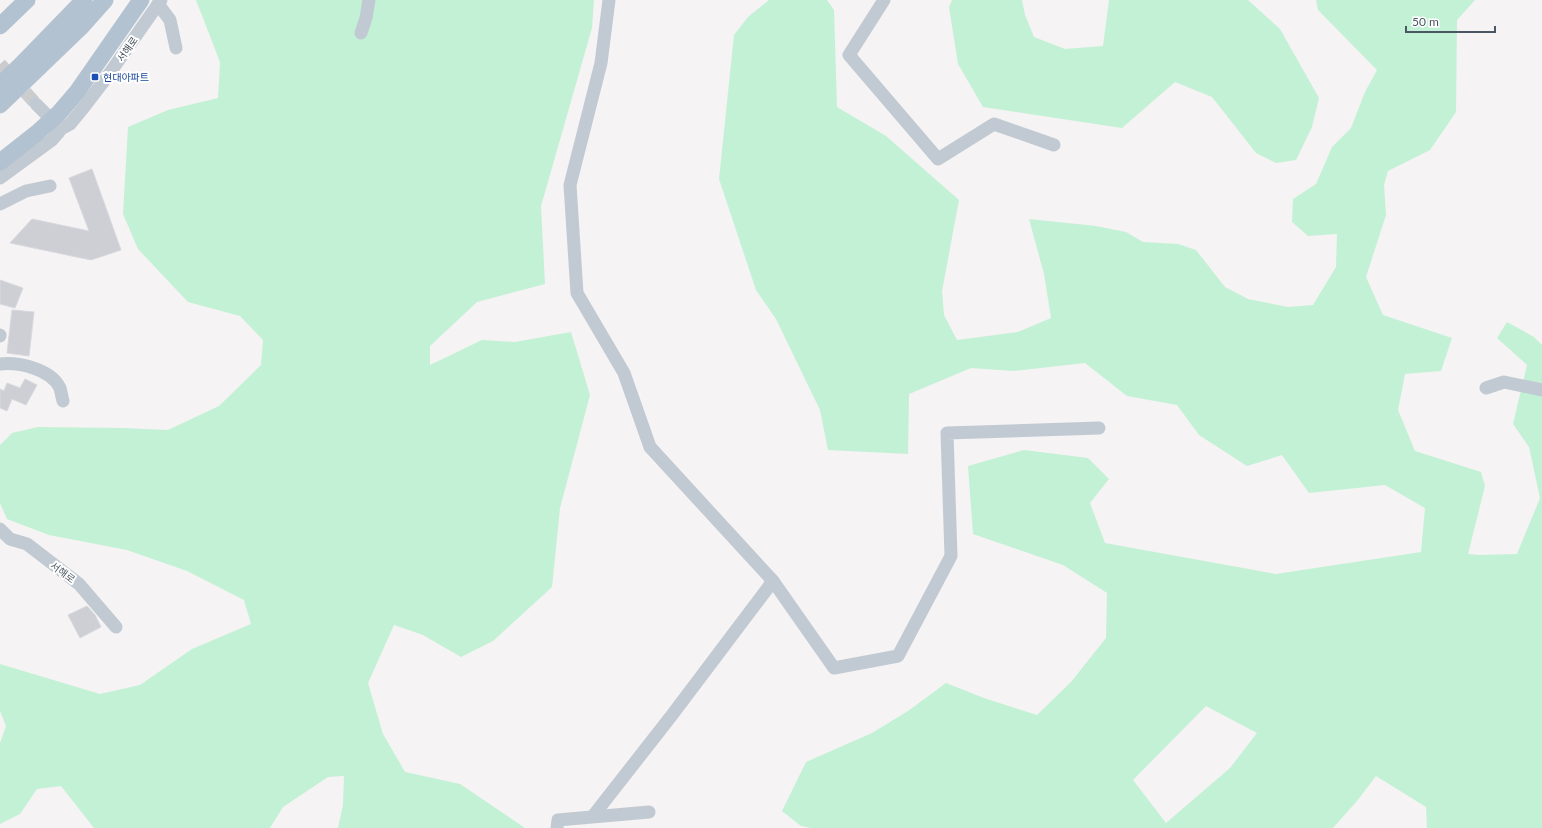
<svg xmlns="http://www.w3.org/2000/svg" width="1542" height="828" viewBox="0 0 1542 828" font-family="Lato,'Noto Sans KR',sans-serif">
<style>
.green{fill:#c3f1d5;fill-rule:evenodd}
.building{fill:#cdcfd5;stroke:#d7d9de}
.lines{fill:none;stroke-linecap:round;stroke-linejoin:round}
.minor-tunnel{stroke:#caccce;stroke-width:13;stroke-dasharray:13 6;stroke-linecap:butt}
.minor{stroke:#c1cad2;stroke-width:13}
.major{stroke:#b3c2d1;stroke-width:17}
.transit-dot{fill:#1a4fb4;stroke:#fff;stroke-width:1.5}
.labels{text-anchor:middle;stroke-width:4;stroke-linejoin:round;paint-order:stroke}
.street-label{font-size:10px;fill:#4a5661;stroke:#fff}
.transit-label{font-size:10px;fill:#164399;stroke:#fff;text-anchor:start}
</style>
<rect width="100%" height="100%" fill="#f5f3f3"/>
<g class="green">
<path d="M196,0H594L592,28L541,206L545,284L477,302L430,346V365L482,340L515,342L571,332L590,395L560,508L552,587L493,641L461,657L423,635L394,625L368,683L383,734L405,772L460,784L525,828H338L343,805L344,776L328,777L283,807L270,828H94L61,786L37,789L20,814L0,824V743L6,726L0,711V664L100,694L140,685L192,649L251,624L244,600L187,571L127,550L49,535L7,519L0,503V445L12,433L38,427L122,428L168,430L219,406L261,365L263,340L240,316L188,302L138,249L123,214L128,127L168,110L218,98L220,62Z"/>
<path d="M769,0H827L834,10L837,107L886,136L959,200L942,291L944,315L957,340L1018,332L1051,318L1044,274L1029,219L1096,226L1126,232L1143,242L1178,244L1196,250L1225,287L1248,299L1288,307L1313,305L1336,267L1337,234L1308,236L1292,222L1293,199L1316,184L1332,147L1351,128L1365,92L1377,70L1318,10L1316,0H1475L1457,20L1456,112L1430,150L1388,171L1384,185L1386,215L1366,277L1383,315L1452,338L1441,371L1405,374L1398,410L1415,451L1481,472L1485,486L1468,554L1479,555L1517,554L1540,498L1529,447L1513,424L1527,365L1497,338L1507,322L1534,337L1542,345V828H1427L1426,807L1376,776L1357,801L1333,828H811L801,826L782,811L806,762L872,733L908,711L946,683L984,698L1037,715L1071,682L1106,638L1107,593L1063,565L973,534L968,466L1024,450L1088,458L1109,479L1090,503L1105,543L1276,574L1421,552L1425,508L1385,485L1309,493L1282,455L1247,466L1199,435L1177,405L1127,396L1085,363L1013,371L971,368L909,394L908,454L828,450L820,410L776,319L756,290L719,179L734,35L748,17ZM1206,706L1257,733L1230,768L1166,823L1133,780Z"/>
<path d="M952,0H1022L1025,15L1034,37L1065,49L1103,46L1109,0H1248L1280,29L1319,98L1312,127L1296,160L1276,163L1256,153L1212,97L1175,82L1122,128L983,107L958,64L949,7Z"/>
</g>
<g class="building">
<path d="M92,169L121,250L91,260L10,243L32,219L89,231L69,178Z"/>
<path d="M0,280L23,288L15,308L0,304Z"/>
<path d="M12,310L34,312L29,356L7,353Z"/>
<path d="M25,379L37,385L26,405L12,399L7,411L0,408V389L4,391L7,383L20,388Z"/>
<path d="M87,606L95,615L101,627L80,638L68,615Z"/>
</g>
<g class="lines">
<path class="minor-tunnel" d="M0,64L36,104"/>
<g class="minor">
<path d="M609,0L601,63L570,185L577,293L624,373L650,447L773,581L834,668L898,656L951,556L947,433L1099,428"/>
<path d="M884,0L849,55L938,159L994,124L1054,145"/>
<path d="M158,4L170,20L176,48"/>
<path d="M361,33L366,18L369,0"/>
<path d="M59,130L70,124L84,107L107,77L161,0"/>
<path d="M0,178L52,140L59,132L58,127L56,124L36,104"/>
<path d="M0,204L26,191L50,186"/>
<path d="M0,335V336"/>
<path d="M0,364C19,362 51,369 60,388C61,392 62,397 63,401"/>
<path d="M1486,388L1504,382L1542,390"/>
<path d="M0,529L10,539L27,544L79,584L116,627"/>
<path d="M593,816L672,715L773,581"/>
<path d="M557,828L558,820L649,812"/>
</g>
<g class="major">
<path d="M0,26L27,0"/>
<path d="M0,85L20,66L84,0"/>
<path d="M0,105L80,28L105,0"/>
<path d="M0,162L37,133L59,113L77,92L141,0"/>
</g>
</g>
<rect class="transit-dot" x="91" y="73" width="8" height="8" rx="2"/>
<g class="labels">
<g class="street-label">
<text transform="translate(127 49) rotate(-55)" y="4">서해로</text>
<text transform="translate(63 572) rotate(37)" y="4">서해로</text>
</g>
<g class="transit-label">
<text x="103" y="81">현대아파트</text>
</g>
</g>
<path d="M1406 26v6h89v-6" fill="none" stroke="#4a5661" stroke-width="2"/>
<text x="1412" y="26" font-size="12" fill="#4a5661" stroke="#ffffff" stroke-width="3" paint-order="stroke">50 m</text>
</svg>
